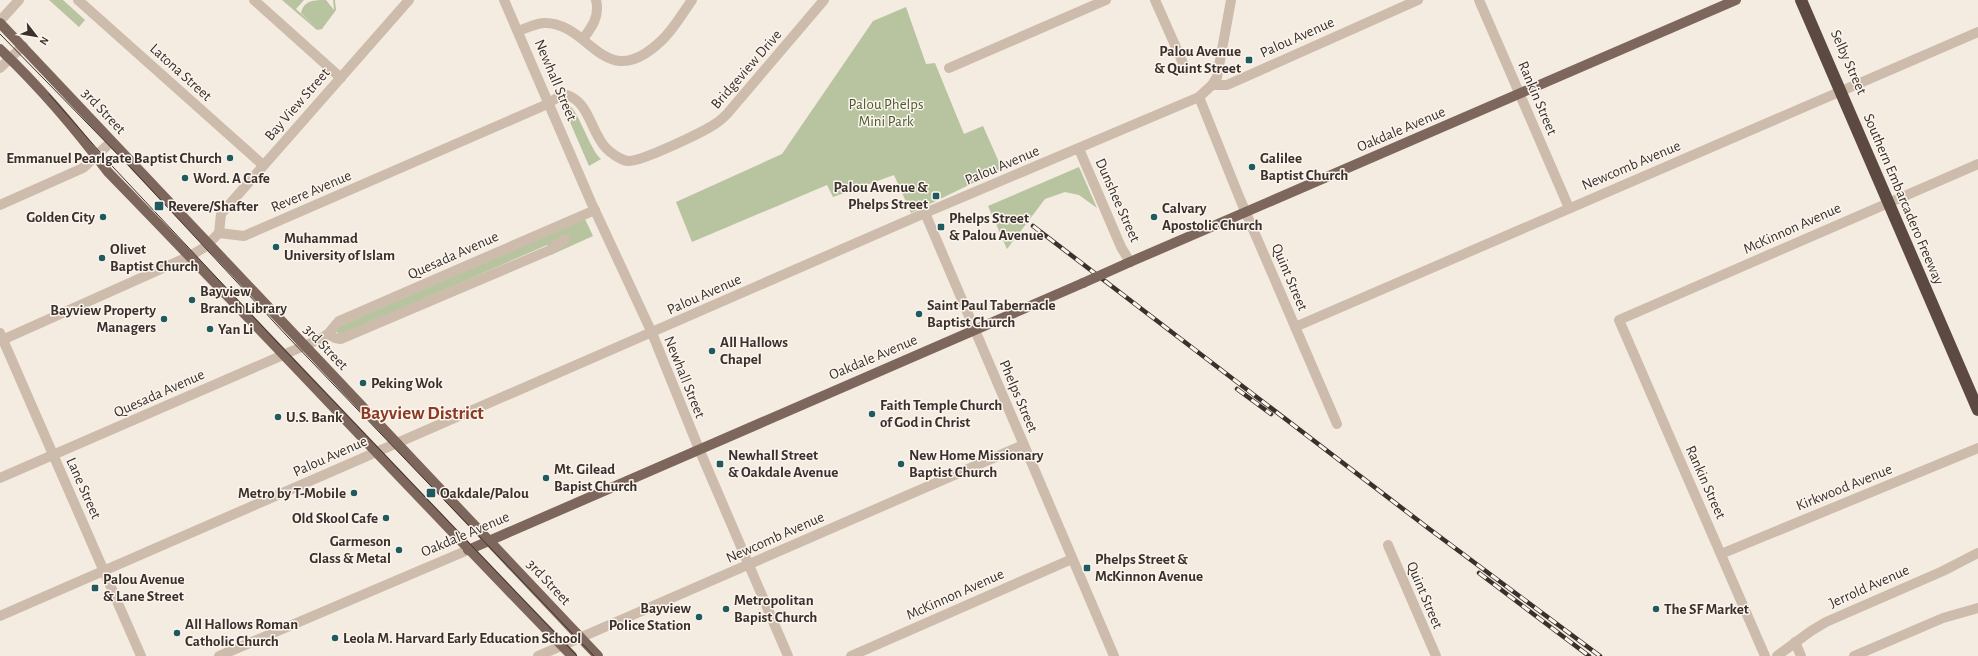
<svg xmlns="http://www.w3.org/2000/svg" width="1978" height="656" viewBox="0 0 1978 656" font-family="'Alegreya Sans',sans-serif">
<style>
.green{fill:#b8c4a0}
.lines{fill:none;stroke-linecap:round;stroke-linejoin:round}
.minor{stroke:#cdbbac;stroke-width:10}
.major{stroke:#7d675c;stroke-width:10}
.tram{stroke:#3b302b;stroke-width:1}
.rail-casing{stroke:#3b302b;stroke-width:4.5}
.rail{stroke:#fbf5ee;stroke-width:3;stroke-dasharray:9;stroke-linecap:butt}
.major-bridge{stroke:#7d675c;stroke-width:10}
.highway-bridge{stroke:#5c4a42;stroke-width:12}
.poi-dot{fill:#1f5a5e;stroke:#fbf5ee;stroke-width:1.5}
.labels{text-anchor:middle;stroke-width:3;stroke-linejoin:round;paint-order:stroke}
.street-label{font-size:15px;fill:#3b302b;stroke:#fbf5ee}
.poi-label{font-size:15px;font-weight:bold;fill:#3b302b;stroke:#fbf5ee;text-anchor:start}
.park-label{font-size:15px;fill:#4a5a2e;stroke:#fbf5ee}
.district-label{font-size:19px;font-weight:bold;fill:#8c3b22;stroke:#fbf5ee}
</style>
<rect width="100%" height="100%" fill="#f4ebe1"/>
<g class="green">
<path d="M49,0H63L85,20L79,27Z"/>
<path d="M282,0H304L296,9L317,28L301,13C304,0 314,0 326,0L334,10L333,0H335L336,10L322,29L317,30Z"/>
<path d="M906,7L926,64L935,63L964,134L983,126L1002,169L911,213L894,175L833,197L827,185L692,242L676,202L782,154L873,21Z"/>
<path d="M566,103C578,107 589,149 601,159L589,166L563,106Z"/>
<path d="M1079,167L1097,208L1079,195L1065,192L1045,199L1007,249L988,206Z"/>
<path d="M585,219L593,236L551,255L547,245L341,335L336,332L337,327Z"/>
</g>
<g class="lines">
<g class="minor">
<path d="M78,0L263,165"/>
<path d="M254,0L341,78"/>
<path d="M504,0L591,202L652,333L699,449L788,656"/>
<path d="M1155,0L1186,70"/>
<path d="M1479,0L1569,208"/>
<path d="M0,21L19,0"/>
<path d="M518,31C527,28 536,23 545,23C591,23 604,95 661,41C673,30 682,14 692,0"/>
<path d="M583,39C592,27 600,16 596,0"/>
<path d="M0,68L23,46"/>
<path d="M949,68L1106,0"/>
<path d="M1212,85H1227L1418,0"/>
<path d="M1199,97L1240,199L1337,424"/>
<path d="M1079,149L1121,247L1130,262"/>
<path d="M0,205L83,168L111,142"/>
<path d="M925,213L1114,656"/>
<path d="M219,233L244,236L543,106L564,94C589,100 590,130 605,147C610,153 621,160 628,161C641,162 703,132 715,124C720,121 723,118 727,114L824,0"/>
<path d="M219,233L221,214L409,0"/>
<path d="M1295,327L1978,32"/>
<path d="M0,333L141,656"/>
<path d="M328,334L335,338L341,339L550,250L565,239"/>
<path d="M0,341L190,256L205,247L219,233"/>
<path d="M0,478L320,339L328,334L339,321L595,210"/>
<path d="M1388,545L1436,656"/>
<path d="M1721,554L1978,448"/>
<path d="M0,616L925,213L1199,97L1212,85L1217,77L1231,0"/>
<path d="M1795,642L1801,656"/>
<path d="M219,656L468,550"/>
<path d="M538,656L1023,445"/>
<path d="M851,656L1072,559"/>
<path d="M1765,656L1619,320L1978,164"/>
<path d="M1777,656L1811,631L1826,622L1943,571L1978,553"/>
<path d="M1854,656L1943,618L1978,608"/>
</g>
<g class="major">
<path d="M0,23L598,656"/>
<path d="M0,49C40,87 75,128 108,172C264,332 416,496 572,656"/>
<path d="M1130,262L1736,0"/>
<path d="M468,550L1083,283"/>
</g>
<g class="tram">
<path d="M0,34L131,168L287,336L594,656"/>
<path d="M49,94L113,167L276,341L577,656"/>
</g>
<defs>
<g id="rail">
<path d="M1033,226L1428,528L1600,656"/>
<path d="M1237,389L1271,414"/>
<path d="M1479,573L1589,656"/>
</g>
</defs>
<use href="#rail" class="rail-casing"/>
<use href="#rail" class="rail"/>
<path class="major-bridge" d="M1083,283L1130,262"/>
<path class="highway-bridge" d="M1801,0L1978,410"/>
</g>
<g class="poi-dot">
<rect x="1245" y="56" width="8" height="8" rx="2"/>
<circle cx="230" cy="158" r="4"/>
<circle cx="1252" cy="167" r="4"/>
<circle cx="185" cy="178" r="4"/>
<rect x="932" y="192" width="8" height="8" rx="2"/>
<rect x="154" y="201" width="10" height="10" rx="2"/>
<circle cx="103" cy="217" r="4"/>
<circle cx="1154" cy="217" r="4"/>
<rect x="937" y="223" width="8" height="8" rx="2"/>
<circle cx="276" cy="247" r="4"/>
<circle cx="102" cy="258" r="4"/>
<circle cx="192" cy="300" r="4"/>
<circle cx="919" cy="314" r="4"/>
<circle cx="164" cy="319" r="4"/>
<circle cx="210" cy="329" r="4"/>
<circle cx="712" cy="351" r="4"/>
<circle cx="363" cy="383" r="4"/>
<circle cx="872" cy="414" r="4"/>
<circle cx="278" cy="417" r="4"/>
<rect x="716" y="460" width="8" height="8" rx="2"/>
<circle cx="901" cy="464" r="4"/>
<circle cx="546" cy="478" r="4"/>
<circle cx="354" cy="493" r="4"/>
<rect x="426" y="488" width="10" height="10" rx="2"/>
<circle cx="386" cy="518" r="4"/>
<circle cx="399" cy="550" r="4"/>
<rect x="1083" y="564" width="8" height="8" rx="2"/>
<rect x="91" y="584" width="8" height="8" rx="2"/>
<circle cx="726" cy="609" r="4"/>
<circle cx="1656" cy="609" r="4"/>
<circle cx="699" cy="617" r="4"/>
<circle cx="177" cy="633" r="4"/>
<circle cx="335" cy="638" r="4"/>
</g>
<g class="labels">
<g class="street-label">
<text transform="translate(1297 37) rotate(-24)" y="5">Palou Avenue</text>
<text transform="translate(1849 62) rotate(66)" y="5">Selby Street</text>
<text transform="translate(746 69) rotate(-49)" y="5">Bridgeview Drive</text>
<text transform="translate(181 72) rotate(42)" y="5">Latona Street</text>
<text transform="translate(556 80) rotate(67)" y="5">Newhall Street</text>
<text transform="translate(1538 98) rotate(67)" y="5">Rankin Street</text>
<text transform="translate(297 104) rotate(-49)" y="5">Bay View Street</text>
<text transform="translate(104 111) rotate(47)" y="5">3rd Street</text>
<text transform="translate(1401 129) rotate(-23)" y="5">Oakdale Avenue</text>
<text transform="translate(1002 165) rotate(-23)" y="5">Palou Avenue</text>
<text transform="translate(1631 165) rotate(-23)" y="5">Newcomb Avenue</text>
<text transform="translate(311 191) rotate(-23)" y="5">Revere Avenue</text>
<text transform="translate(1904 199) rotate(67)" y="5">Southern Embarcadero Freeway</text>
<text transform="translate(1118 200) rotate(66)" y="5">Dunshee Street</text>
<text transform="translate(1792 228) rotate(-24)" y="5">McKinnon Avenue</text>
<text transform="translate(453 255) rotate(-24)" y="5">Quesada Avenue</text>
<text transform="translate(1290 277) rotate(67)" y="5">Quint Street</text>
<text transform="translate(704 294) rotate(-24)" y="5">Palou Avenue</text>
<text transform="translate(326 347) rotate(46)" y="5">3rd Street</text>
<text transform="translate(873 357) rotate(-23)" y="5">Oakdale Avenue</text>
<text transform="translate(685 377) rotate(68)" y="5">Newhall Street</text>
<text transform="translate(159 393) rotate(-24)" y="5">Quesada Avenue</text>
<text transform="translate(1019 396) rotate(67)" y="5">Phelps Street</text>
<text transform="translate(330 456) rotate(-24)" y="5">Palou Avenue</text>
<text transform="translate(1706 482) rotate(66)" y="5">Rankin Street</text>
<text transform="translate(1844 487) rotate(-22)" y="5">Kirkwood Avenue</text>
<text transform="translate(84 488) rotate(66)" y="5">Lane Street</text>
<text transform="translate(465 534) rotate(-23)" y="5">Oakdale Avenue</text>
<text transform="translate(775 537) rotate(-24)" y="5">Newcomb Avenue</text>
<text transform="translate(549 582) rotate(47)" y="5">3rd Street</text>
<text transform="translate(1869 586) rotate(-24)" y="5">Jerrold Avenue</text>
<text transform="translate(955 594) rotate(-24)" y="5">McKinnon Avenue</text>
<text transform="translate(1425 595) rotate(67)" y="5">Quint Street</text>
</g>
<g class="poi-label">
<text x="1241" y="56" text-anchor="end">Palou Avenue<tspan x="1241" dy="17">&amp; Quint Street</tspan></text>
<text x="222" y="163" text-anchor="end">Emmanuel Pearlgate Baptist Church</text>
<text x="1260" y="163">Galilee<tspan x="1260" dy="17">Baptist Church</tspan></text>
<text x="193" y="183">Word. A Cafe</text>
<text x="928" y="192" text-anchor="end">Palou Avenue &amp;<tspan x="928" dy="17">Phelps Street</tspan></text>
<text x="168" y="211">Revere/Shafter</text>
<text x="1162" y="213">Calvary<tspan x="1162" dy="17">Apostolic Church</tspan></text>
<text x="95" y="222" text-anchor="end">Golden City</text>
<text x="949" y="223">Phelps Street<tspan x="949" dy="17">&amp; Palou Avenue</tspan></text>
<text x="284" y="243">Muhammad<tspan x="284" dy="17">University of Islam</tspan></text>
<text x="110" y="254">Olivet<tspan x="110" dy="17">Baptist Church</tspan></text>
<text x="200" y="296">Bayview<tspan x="200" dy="17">Branch Library</tspan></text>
<text x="927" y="310">Saint Paul Tabernacle<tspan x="927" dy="17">Baptist Church</tspan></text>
<text x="156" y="315" text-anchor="end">Bayview Property<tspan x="156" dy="17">Managers</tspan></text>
<text x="218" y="334">Yan Li</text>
<text x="720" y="347">All Hallows<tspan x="720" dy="17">Chapel</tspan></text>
<text x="371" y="388">Peking Wok</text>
<text x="880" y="410">Faith Temple Church<tspan x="880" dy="17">of God in Christ</tspan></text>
<text x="286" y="422">U.S. Bank</text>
<text x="728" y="460">Newhall Street<tspan x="728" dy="17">&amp; Oakdale Avenue</tspan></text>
<text x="909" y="460">New Home Missionary<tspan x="909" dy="17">Baptist Church</tspan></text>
<text x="554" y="474">Mt. Gilead<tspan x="554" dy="17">Bapist Church</tspan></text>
<text x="346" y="498" text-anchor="end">Metro by T-Mobile</text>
<text x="440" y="498">Oakdale/Palou</text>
<text x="378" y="523" text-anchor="end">Old Skool Cafe</text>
<text x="391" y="546" text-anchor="end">Garmeson<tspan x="391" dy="17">Glass &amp; Metal</tspan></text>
<text x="1095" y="564">Phelps Street &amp;<tspan x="1095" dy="17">McKinnon Avenue</tspan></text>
<text x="103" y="584">Palou Avenue<tspan x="103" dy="17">&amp; Lane Street</tspan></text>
<text x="734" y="605">Metropolitan<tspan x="734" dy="17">Bapist Church</tspan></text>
<text x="691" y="613" text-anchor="end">Bayview<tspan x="691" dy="17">Police Station</tspan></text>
<text x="1664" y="614">The SF Market</text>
<text x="185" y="629">All Hallows Roman<tspan x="185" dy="17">Catholic Church</tspan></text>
<text x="343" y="643">Leola M. Harvard Early Education School</text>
</g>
<g class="park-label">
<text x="886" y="109">Palou Phelps<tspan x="886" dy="17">Mini Park</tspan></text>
</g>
<g class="district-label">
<text x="422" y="419">Bayview District</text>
</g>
</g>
<g transform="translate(36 36) rotate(121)" stroke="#fbf5ee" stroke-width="3" paint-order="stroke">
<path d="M0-3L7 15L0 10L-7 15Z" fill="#3b302b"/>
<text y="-6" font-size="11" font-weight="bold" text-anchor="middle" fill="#3b302b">N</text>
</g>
</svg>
